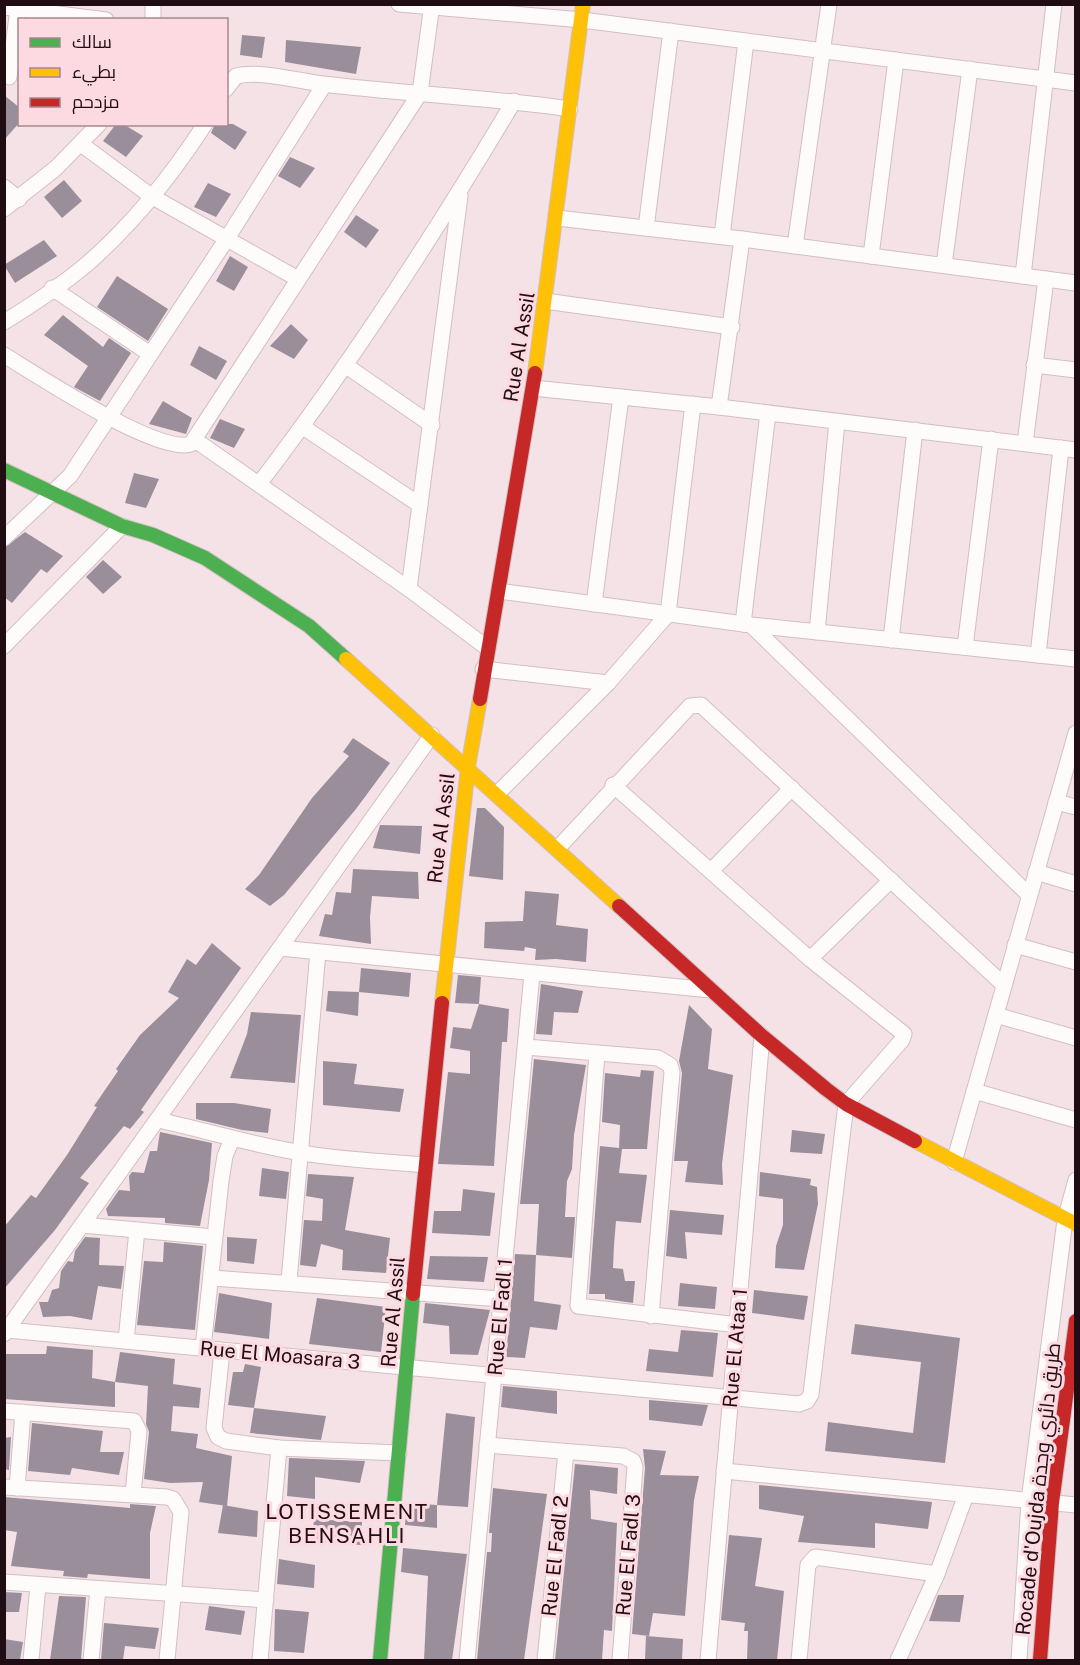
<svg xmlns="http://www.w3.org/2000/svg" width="1080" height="1665" viewBox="0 0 1080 1665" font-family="'Public Sans',Cairo,sans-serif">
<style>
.building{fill:#9b8e9b}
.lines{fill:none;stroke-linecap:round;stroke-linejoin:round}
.street-casing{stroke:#d2bfc3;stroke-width:17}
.fast-casing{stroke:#d2bfc3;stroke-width:16}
.slow-casing{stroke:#d2bfc3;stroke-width:16}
.jam-casing{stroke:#d2bfc3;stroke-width:16}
.street{stroke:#fefbfb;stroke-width:15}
.fast{stroke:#4caf50;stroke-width:14}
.slow{stroke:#ffc107;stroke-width:14}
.jam{stroke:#c62828;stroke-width:14}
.labels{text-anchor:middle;stroke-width:6;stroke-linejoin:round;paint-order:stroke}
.street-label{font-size:20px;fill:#200d13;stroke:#fddae2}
.neighbourhood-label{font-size:21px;letter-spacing:1.5px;fill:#200d13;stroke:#fddae2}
</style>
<rect width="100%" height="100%" fill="#f5e2e6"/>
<g class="building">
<path d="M242,35L265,37L262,58L240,55Z"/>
<path d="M286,40L361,47L356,74L285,62Z"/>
<path d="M4,95L20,108V122L4,140Z"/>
<path d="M116,124H123L143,136L126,157L103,141Z"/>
<path d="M215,124H233L247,132L235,150L211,133Z"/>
<path d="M290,157L315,168L300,188L278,176Z"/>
<path d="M64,180L82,201L62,218L44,197Z"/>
<path d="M208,183L231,194L216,217L194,207Z"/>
<path d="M356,215L379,230L366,248L344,232Z"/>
<path d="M44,240L57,256L15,283L4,265Z"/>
<path d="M230,256L248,267L234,291L216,281Z"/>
<path d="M117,276L168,309L148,341L97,307Z"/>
<path d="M63,315L103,347L109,338L131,353L100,401L74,387L88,366L44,335Z"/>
<path d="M291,324L308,340L294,359L270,346Z"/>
<path d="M199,346L227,361L216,380L190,365Z"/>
<path d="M163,401L192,418L186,434L149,424Z"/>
<path d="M220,419L245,429L234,448L210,438Z"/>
<path d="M134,473L159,479L146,508L125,503Z"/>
<path d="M25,532L63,556L47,573L41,569L12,603L4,597V548Z"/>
<path d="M103,560L122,577L103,594L86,577Z"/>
<path d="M353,738L390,763L356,809L284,895L270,906L245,889L259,875L312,798L349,756L343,752Z"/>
<path d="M477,808H485L504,827L503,880L469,876Z"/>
<path d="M380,825L422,826L420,854L373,848Z"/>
<path d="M353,869L418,872L419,899L372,896L370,917L371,944L319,936L325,914L332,915L336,892L351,893Z"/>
<path d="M525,891L559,894L556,925L588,929L586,962L556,959L535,960L536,949L525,947L524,951L484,948L485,922L523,921Z"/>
<path d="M212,943L241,968L141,1110L144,1112L130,1129L124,1126L80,1178L89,1183L55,1230L4,1289V1227L31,1195L36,1198L67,1155L97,1107L94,1106L118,1071L116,1069L140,1035L179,998L168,992L187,959L196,965Z"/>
<path d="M361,968L411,973L409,997L359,992Z"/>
<path d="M458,975L481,977L479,1004L455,1003Z"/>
<path d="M541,984L583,991L578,1013L554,1012L552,1035L536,1034Z"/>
<path d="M328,991L359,992L358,1016L326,1011Z"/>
<path d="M479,1004L509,1009L507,1042H502L494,1166L438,1164L448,1072L470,1074V1051L450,1048L453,1027L471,1029Z"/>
<path d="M689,1005L712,1029L708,1069L733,1075L722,1164L723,1185L685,1182L688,1161H674L682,1073L679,1061Z"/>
<path d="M251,1012L301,1015L295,1083L230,1078L247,1034Z"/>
<path d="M534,1059L586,1065L574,1135L572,1169L567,1181L565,1217H575L572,1258L536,1255L539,1204H520Z"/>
<path d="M323,1061L357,1064L354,1084L404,1089L400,1112L323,1105Z"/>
<path d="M641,1070L654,1071L647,1149H622L619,1173L647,1175L641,1223L616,1221L614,1245L613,1268L623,1269L625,1281H635L633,1303L605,1299V1294H589L600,1146L619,1148L620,1125L602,1122L605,1073L640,1077Z"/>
<path d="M196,1103H234L271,1109L268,1133L242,1130L196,1119Z"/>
<path d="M792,1130L825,1134L822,1154L790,1152Z"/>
<path d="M160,1132L212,1143L209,1180L200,1226L165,1223V1218L108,1216L106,1209L119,1190L130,1191L129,1176L132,1172L144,1173L150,1151H157Z"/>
<path d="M262,1168L289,1172L286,1199L259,1196Z"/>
<path d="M760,1172L811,1179L810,1185L817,1187L818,1204L804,1270L775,1268L776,1246L783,1225V1199L759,1196Z"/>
<path d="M308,1174L354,1177L345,1230L390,1238L386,1273L342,1270L343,1250L321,1244L316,1267L300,1265L304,1220L322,1221L323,1199L306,1196Z"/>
<path d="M463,1189L495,1193L490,1236L432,1233L434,1211H461Z"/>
<path d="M670,1210L724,1215L722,1235L685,1232L687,1259L666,1256Z"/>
<path d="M85,1237L100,1238L99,1265L124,1266L121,1289L98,1286L92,1320L70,1316L43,1317L39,1302H48L52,1290L59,1288L61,1271L68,1261L73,1262L75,1251Z"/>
<path d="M227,1237L257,1239L254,1264L227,1261Z"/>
<path d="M164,1242L203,1246L195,1330L137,1325L144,1261L163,1262Z"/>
<path d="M515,1254L536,1255L534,1301L561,1305L557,1330L530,1327L525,1358L506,1357Z"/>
<path d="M430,1256L488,1257L484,1282L427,1279Z"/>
<path d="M680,1283L717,1287L715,1309L678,1306Z"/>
<path d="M754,1290L808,1296L804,1320L752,1313Z"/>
<path d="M219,1293L272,1303L269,1339L214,1332Z"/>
<path d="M317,1298L386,1307L381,1352L309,1344Z"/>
<path d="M425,1303L490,1310L478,1355L450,1354L449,1326L423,1323Z"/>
<path d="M855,1324L960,1338L945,1463L825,1451L828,1422L913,1433L921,1362L851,1354Z"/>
<path d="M681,1330L718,1333L713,1377L646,1371L649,1349L678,1352Z"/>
<path d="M47,1346L93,1350L92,1378L115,1382V1407L4,1399V1354H46Z"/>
<path d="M120,1352L175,1359L173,1384L201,1388L199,1408L173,1406L171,1431L198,1434L196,1448L232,1456L227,1506L199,1502L203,1482L170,1483L144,1479L149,1432L146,1424L148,1386L115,1382Z"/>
<path d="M245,1364L261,1367L254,1408L228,1405L233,1372H243Z"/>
<path d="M503,1386L557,1391V1414L501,1407Z"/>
<path d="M649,1400L708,1405L702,1426L649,1420Z"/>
<path d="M254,1408L326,1416L321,1440L250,1433Z"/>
<path d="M446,1413L475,1417L468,1507L437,1505Z"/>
<path d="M32,1423L103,1431L100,1452H124L119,1475L72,1468L70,1475L28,1471Z"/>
<path d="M11,1437L9,1470L4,1469V1438Z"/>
<path d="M643,1449L666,1451L660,1475L699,1476L694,1500L685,1616L653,1613L649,1636L632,1634L645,1468Z"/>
<path d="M289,1458L365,1461L360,1483L315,1477V1499L287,1496Z"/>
<path d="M575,1464L618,1468L617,1494L590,1490L591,1519L617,1523L612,1631L604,1630L602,1660H555Z"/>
<path d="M759,1485L932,1502L928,1529L875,1523V1548L798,1542L804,1516L759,1509Z"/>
<path d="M493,1488L547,1494L524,1660H477L487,1552H491L492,1533H489Z"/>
<path d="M4,1497L130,1508V1504L156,1506L150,1533V1579L88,1574L87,1578L63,1576L64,1571L11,1566L17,1532L4,1530Z"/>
<path d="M407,1503L437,1505V1528L405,1525Z"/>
<path d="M223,1505L258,1511L257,1537L218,1533Z"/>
<path d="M314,1519L362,1522L361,1545L312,1541Z"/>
<path d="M729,1535L762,1538L755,1586L784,1591L777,1660H747L748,1631H744L745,1623L721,1620Z"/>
<path d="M403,1548L467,1554L452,1660H424L428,1576L401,1572Z"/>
<path d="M279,1559L315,1565L314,1588L277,1584Z"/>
<path d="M4,1592L22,1593L19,1612H4Z"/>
<path d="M938,1595H964L960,1622L929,1621Z"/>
<path d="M59,1596L86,1597L81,1660H50Z"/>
<path d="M209,1606L245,1611L241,1635L205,1630Z"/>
<path d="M275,1609L309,1612L304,1653L274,1651Z"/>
<path d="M104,1623L159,1628L155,1649L125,1646L123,1660H101Z"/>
<path d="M646,1636L683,1639L682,1660H645Z"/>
<path d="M4,1639L23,1642L20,1660H4Z"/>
</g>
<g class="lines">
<defs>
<g id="street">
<path d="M399,4L582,20L1076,83"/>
<path d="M4,7L106,20"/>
<path d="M153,20V4"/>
<path d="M9,77L18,9"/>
<path d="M226,89L236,76C259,70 298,81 323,84C405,94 488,97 570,109"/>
<path d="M81,144L151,196L298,279"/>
<path d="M4,187L19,199"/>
<path d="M4,209L56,168L99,124"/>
<path d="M557,218L742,239L1076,283"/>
<path d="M646,228L671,31"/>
<path d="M722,236L746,41"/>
<path d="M795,246L829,4"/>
<path d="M871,256L896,60"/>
<path d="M944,265L970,69"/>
<path d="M1023,276L1054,4"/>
<path d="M52,288L150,354"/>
<path d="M545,301L732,327"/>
<path d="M4,322C29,307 66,282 87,264C133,224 172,175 205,124"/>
<path d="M4,355C37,375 158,455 191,444L420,93L432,4"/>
<path d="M345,365L432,425"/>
<path d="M1034,365L1076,370"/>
<path d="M533,388L719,407L1076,450"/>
<path d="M719,407L742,239"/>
<path d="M303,427L420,505"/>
<path d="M195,440L409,589L486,647"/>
<path d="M1025,443L1046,279"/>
<path d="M259,484C352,362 436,232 514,101"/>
<path d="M4,538L70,476L226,240L324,85"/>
<path d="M409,589L460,196"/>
<path d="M499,591L751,625L1076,659"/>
<path d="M594,604L621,397"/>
<path d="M743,624L768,413"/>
<path d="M751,625L1029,895"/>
<path d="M817,632L837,421"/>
<path d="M891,640L915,430"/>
<path d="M4,646L122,526"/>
<path d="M965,647L991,439"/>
<path d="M1038,655L1061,448"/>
<path d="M483,669L608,683"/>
<path d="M497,794L608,683L668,614L693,404"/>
<path d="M1056,802L1076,807"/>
<path d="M558,848L690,706L701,705L1004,985"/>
<path d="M711,871L792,788"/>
<path d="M1036,872L1076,884"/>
<path d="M1015,945L1076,962"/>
<path d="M280,948L711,990"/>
<path d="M810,959L891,880"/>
<path d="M996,1015L1076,1038"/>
<path d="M526,1047L658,1058L670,1065L672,1072L651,1316"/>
<path d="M597,1053L578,1306L738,1325"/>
<path d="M974,1091L1076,1120"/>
<path d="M158,1120C204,1130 249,1144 297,1152C339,1160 383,1161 425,1165"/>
<path d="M954,1162L1076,733"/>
<path d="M82,1225L214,1237"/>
<path d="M212,1278L501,1299"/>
<path d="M289,1281L318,952"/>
<path d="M7,1330L799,1404L807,1401L811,1394L846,1104L902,1040L904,1034L810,959L613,785"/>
<path d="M4,1334L432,735"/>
<path d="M126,1341L137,1230"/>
<path d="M203,1348L221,1181L225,1156L232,1139"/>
<path d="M222,1351L214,1428L218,1437L226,1441L279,1448L399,1453"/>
<path d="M4,1411L134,1421L139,1431L133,1494"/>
<path d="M487,1445L623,1456L633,1461L635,1467L620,1660"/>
<path d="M724,1471L1076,1505"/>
<path d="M4,1487L167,1497L173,1499L181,1512L167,1660"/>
<path d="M17,1488L23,1412"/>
<path d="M4,1582L266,1600"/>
<path d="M31,1660L38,1586"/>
<path d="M91,1660L98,1589"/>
<path d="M260,1660L279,1448"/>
<path d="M467,1660L532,974"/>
<path d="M545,1660L566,1452"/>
<path d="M708,1660L762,1036"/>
<path d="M799,1660L808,1565L815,1557L937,1574"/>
<path d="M898,1660L937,1574L966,1495"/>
<path d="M1019,1660L1029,1501L1065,1220L1076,1180"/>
</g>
<g id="fast">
<path d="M4,470L122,526L153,535L205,558L309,626L346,659"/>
<path d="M380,1660L413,1294"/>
</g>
<g id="slow">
<path d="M535,373L583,4"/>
<path d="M346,659L619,906"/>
<path d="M442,1003L468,767L480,699"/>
<path d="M915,1141L1076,1224"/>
</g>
<g id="jam">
<path d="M480,699L535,373"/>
<path d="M619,906L762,1036L826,1089L846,1104L915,1141"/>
<path d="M413,1294L442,1003"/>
<path d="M1040,1660L1052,1503L1076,1321"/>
</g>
</defs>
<use href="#street" class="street-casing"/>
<use href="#fast" class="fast-casing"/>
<use href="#slow" class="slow-casing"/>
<use href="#jam" class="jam-casing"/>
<use href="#street" class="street"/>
<use href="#fast" class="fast"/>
<use href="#slow" class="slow"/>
<use href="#jam" class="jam"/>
</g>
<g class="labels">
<g class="street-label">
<text transform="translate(519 347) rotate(-81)" y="7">Rue Al Assil</text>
<text transform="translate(441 828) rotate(-83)" y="7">Rue Al Assil</text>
<text transform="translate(393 1312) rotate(-85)" y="7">Rue Al Assil</text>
<text transform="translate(500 1317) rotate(-85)" y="7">Rue El Fadl 1</text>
<text transform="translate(735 1348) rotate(-85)" y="7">Rue El Ataa 1</text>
<text transform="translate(280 1355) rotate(5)" y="7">Rue El Moasara 3</text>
<text transform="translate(1038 1489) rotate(-84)" y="7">Rocade d'Oujda طريق دائري وجدة</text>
<text transform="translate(628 1555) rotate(-85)" y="7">Rue El Fadl 3</text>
<text transform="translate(555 1556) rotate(-84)" y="7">Rue El Fadl 2</text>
</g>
<g class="neighbourhood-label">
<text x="347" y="1519">LOTISSEMENT<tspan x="347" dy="24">BENSAHLI</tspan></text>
</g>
</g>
<rect width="1080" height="1665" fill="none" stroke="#200d13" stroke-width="12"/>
<rect x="18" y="18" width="210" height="108" fill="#fddae2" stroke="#a5888f" stroke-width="1.5"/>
<rect x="30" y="38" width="30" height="9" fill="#4caf50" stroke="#a5888f" stroke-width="1.5"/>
<text x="72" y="48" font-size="18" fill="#200d13">سالك</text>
<rect x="30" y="68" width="30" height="9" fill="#ffc107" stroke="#a5888f" stroke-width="1.5"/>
<text x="72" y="78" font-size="18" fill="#200d13">بطيء</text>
<rect x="30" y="98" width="30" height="9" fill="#c62828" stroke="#a5888f" stroke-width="1.5"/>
<text x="72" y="108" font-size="18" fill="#200d13">مزدحم</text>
</svg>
